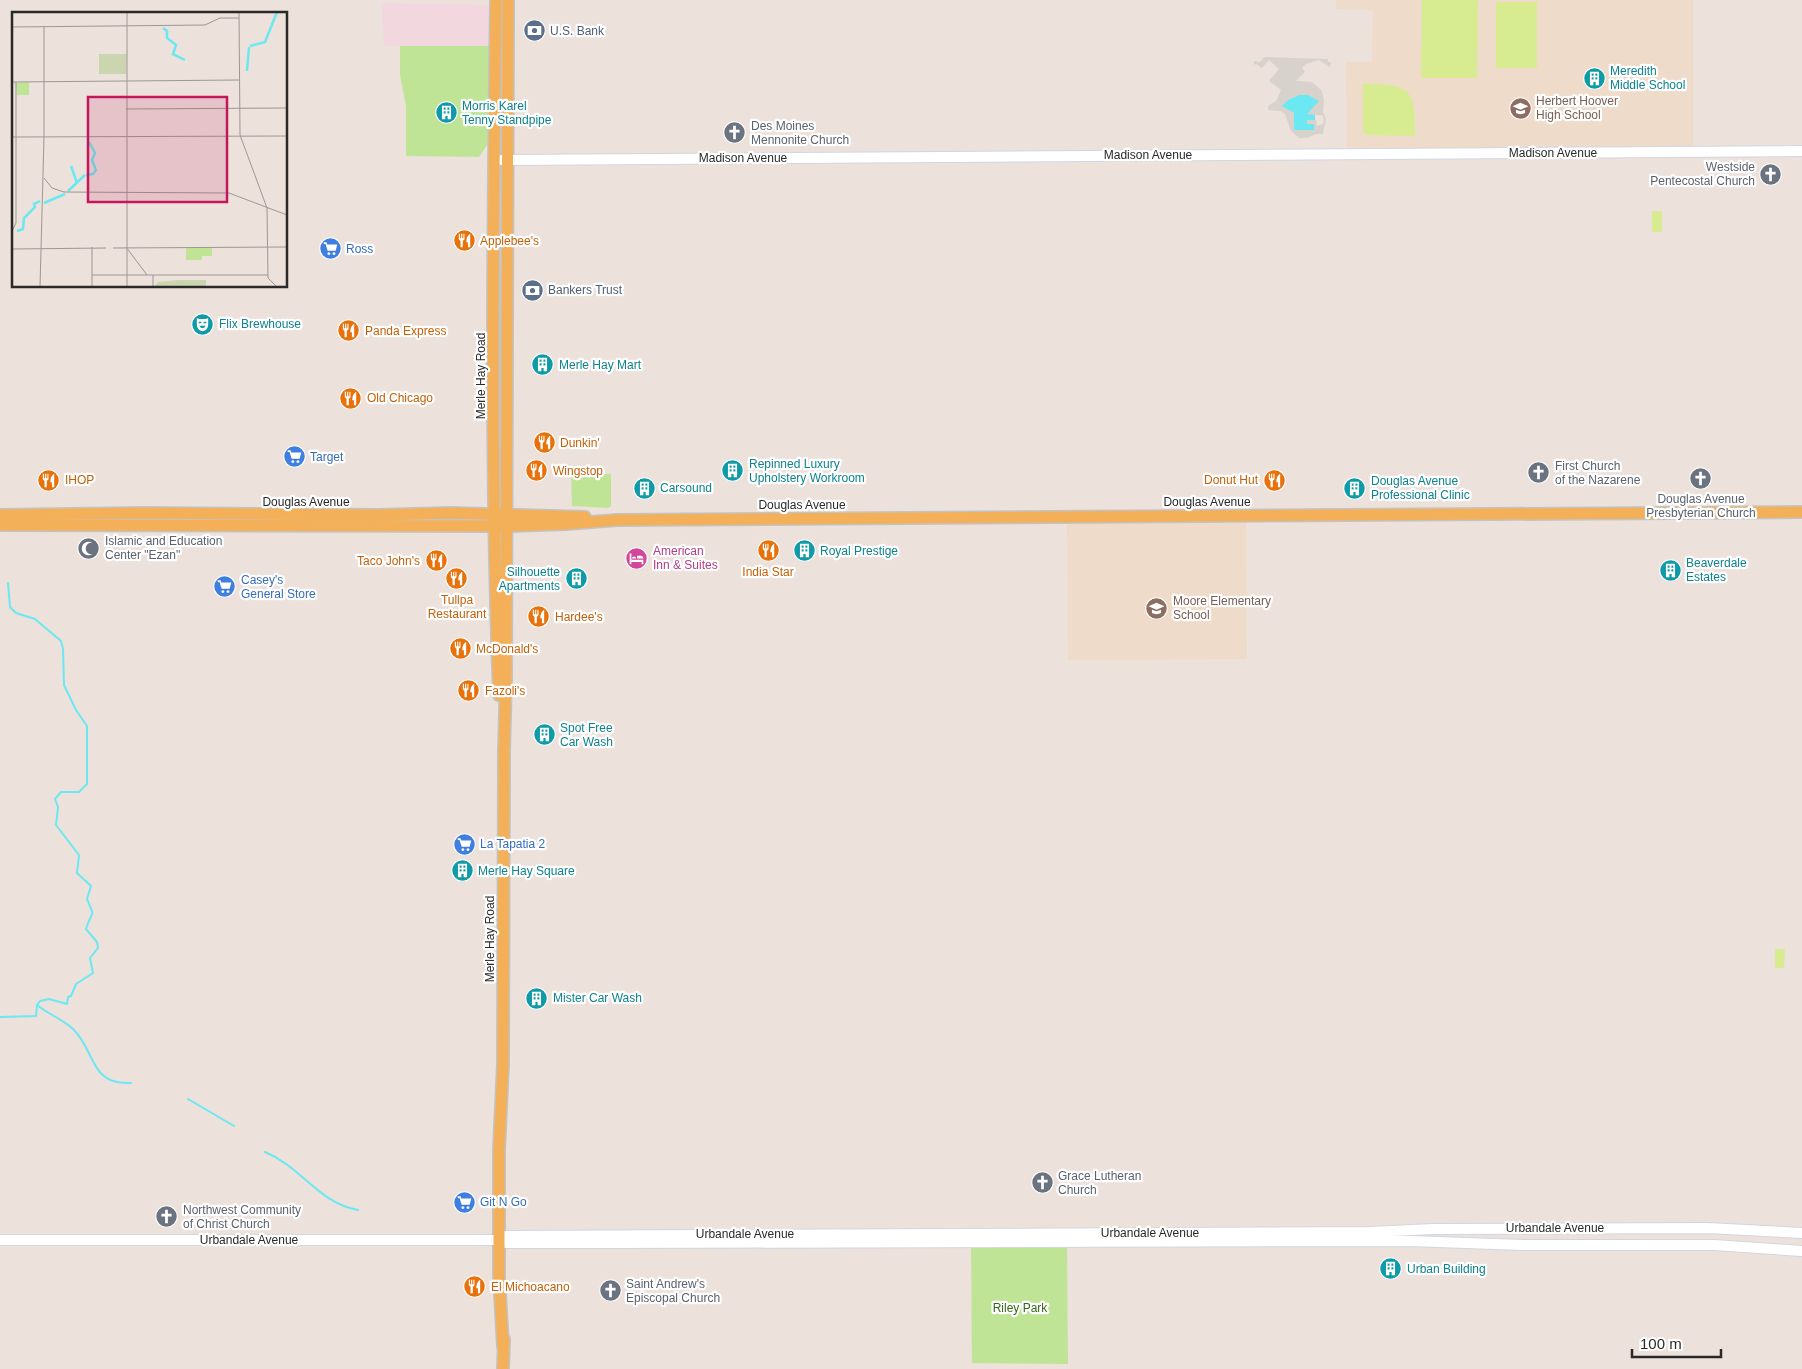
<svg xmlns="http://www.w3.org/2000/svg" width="1802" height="1369" viewBox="0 0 1802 1369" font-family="Arial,sans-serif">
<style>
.education{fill:#eedbc9}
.medical{fill:#f3d7de}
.green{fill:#c0e496}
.pitch{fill:#d7ec91}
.plaza{fill:#d8d2cd;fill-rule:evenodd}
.water{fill:#6be8f1}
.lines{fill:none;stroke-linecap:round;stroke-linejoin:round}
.stream{stroke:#6be8f1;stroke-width:2}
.secondary-casing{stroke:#d0d7e3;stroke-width:12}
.primary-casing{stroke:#c3c3c3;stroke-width:14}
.secondary{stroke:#fff;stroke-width:10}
.primary{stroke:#f3b058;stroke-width:11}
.labels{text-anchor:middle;stroke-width:4.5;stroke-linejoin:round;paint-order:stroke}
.service-label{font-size:12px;fill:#4e5e75;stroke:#fff;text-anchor:start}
.culture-label{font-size:12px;fill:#0d838f;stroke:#fff;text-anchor:start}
.education-label{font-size:12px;fill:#785e54;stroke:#fff;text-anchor:start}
.worship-label{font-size:12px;fill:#5b616d;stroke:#fff;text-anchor:start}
.street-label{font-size:12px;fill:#292929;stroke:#fff}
.food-label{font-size:12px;fill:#c56008;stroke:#fff;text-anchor:start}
.shop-label{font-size:12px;fill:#366cbe;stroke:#fff;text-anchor:start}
.hotel-label{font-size:12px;fill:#b23c85;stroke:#fff;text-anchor:start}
.park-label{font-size:12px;fill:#386718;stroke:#fff}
.inset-river{fill:none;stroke:#6be8f1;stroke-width:2.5}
.inset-road{fill:none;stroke:#9e9794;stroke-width:1}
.view{fill:#c2185b;fill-opacity:0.15;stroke:#c2185b;stroke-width:2.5}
.inset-edge{fill:none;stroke:#292929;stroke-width:2.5}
</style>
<rect width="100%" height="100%" fill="#ece1db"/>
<g class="education">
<path d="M1336,0H1693V152L1347,154L1346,62H1372L1373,10L1336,9Z"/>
<path d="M1246,516L1247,659L1068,660L1067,517Z"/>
</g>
<path class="medical" d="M386,3L487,5L491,10V46H384L382,6Z"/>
<g class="green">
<path d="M400,46H491L489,142L479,157L406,156V106L400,75Z"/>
<path d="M571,474H611V506L608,508L572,506Z"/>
<path d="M1067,1242L1068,1364L972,1363L971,1243Z"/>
</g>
<g class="pitch">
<path d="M1422,0H1478L1477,78H1421Z"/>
<rect x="1496" y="2" width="41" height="66"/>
<path d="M1363,84C1411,84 1415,88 1415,136L1367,135L1363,132Z"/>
<rect x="1652" y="211" width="10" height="21"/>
<path d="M1775,949H1785L1784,968H1775Z"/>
</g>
<path class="plaza" d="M1264,57L1328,59V62H1331L1330,67L1319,60L1306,64L1302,68L1305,72L1296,81L1312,82L1322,91L1324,100L1323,112L1326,119L1323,134H1316L1307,138H1299L1291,131L1285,114L1280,111L1268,110V106L1276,101L1281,90L1269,81L1279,69L1269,60L1262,68L1256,64L1254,65V61L1260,62ZM1299,95H1308L1307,115H1322L1324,119L1323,124L1317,126L1316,120H1307V124L1294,130V113L1283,106L1288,100Z"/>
<path class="water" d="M1299,95H1308L1319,101L1307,114L1315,115V120H1307V124H1314V130H1294V113L1282,106L1288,100Z"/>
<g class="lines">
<g class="stream">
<path d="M37,1005C48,1014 62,1019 73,1029C96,1051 89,1085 131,1083"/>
<path d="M0,1017L36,1016L37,1005L40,1001L49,999L67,1004L68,997L71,996L76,984L93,973L90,958L98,948L97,942L86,929C92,909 96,920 87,899L91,886L77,873L79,855L56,825L58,807L55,799L61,792H79L87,784V726L76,710L64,685L63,649L61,641L35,619L16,613L10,607L8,583"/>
<path d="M188,1099L234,1126"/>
<path d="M265,1152C302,1167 318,1203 358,1210"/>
</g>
<defs>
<g id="secondary">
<path d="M501,160L1802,151"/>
<path d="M0,1240H499L506,1243H614L1409,1241L1523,1245H1714L1802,1251"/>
<path d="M499,1240L506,1236L1370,1232L1433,1229L1707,1228L1802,1233"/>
</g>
<g id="primary">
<path d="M496,0C493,231 490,464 499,695"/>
<path d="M0,515L144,513L378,515L451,513L585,517"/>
<path d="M0,525L507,526L566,524L617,520L1802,512"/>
<path d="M503,1346L499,1277V1149L503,1065L504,752L506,676L508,0"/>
<path d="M503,1369L504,1339"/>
</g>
</defs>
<use href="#secondary" class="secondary-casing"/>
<use href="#primary" class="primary-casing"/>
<use href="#secondary" class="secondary"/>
<use href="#primary" class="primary"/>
</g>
<defs>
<symbol id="bank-disc" viewBox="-11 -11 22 22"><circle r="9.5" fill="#5c6f8a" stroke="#fff"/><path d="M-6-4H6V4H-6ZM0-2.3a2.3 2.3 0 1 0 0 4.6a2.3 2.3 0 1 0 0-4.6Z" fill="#fff"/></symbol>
<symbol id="building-disc" viewBox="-11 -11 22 22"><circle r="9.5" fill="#0f9aa8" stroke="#fff"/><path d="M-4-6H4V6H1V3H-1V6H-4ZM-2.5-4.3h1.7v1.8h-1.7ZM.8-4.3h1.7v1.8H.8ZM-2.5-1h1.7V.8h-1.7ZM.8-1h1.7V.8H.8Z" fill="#fff"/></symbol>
<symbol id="school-disc" viewBox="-11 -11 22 22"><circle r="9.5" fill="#8d6e63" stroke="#fff"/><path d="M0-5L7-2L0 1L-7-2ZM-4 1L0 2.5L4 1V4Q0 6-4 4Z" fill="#fff"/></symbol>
<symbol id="church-disc" viewBox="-11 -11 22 22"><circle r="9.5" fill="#6b7280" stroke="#fff"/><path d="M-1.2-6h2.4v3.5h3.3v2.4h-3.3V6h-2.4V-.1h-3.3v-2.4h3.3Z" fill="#fff"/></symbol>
<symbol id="restaurant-disc" viewBox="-11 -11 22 22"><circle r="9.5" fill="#e8710a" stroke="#fff"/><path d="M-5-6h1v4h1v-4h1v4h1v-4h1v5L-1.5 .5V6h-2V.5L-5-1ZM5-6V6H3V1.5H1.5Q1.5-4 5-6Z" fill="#fff"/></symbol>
<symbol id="supermarket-disc" viewBox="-11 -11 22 22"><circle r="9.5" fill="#3f7fe0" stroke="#fff"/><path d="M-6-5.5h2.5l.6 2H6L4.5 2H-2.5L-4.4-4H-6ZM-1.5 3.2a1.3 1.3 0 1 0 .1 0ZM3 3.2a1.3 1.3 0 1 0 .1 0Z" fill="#fff"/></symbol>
<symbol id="theatre-disc" viewBox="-11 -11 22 22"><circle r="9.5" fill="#0f9aa8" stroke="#fff"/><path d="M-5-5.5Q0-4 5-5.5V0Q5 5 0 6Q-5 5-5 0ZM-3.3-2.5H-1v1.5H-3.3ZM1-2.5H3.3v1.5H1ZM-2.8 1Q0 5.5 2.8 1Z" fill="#fff"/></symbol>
<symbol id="mosque-disc" viewBox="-11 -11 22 22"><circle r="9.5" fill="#6b7280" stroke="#fff"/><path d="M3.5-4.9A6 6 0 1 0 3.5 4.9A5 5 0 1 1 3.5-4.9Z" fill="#fff"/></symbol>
<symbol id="hotel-disc" viewBox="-11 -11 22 22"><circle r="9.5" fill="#d1479c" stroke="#fff"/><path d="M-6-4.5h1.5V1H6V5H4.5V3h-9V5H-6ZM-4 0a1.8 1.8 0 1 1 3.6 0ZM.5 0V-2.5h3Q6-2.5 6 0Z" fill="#fff"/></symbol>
</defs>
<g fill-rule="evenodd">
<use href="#bank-disc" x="522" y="18" width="25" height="25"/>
<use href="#building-disc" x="1582" y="66" width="25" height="25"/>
<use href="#school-disc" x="1508" y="96" width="25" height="25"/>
<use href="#building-disc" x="434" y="100" width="25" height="25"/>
<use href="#church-disc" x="722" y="120" width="25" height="25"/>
<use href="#church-disc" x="1758" y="162" width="25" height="25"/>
<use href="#restaurant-disc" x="452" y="228" width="25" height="25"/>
<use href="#supermarket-disc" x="318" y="236" width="25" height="25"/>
<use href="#bank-disc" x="520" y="278" width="25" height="25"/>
<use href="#theatre-disc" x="190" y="312" width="25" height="25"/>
<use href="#restaurant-disc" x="336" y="318" width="25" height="25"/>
<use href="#building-disc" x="530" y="352" width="25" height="25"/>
<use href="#restaurant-disc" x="338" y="386" width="25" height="25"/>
<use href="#restaurant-disc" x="532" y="430" width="25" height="25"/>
<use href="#supermarket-disc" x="282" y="444" width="25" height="25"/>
<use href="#restaurant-disc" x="524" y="458" width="25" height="25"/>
<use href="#building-disc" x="720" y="458" width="25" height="25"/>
<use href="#church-disc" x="1526" y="460" width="25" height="25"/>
<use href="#church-disc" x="1688" y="466" width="25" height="25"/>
<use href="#restaurant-disc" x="36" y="468" width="25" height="25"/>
<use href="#restaurant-disc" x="1262" y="468" width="25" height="25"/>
<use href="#building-disc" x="632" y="476" width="25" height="25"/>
<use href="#building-disc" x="1342" y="476" width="25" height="25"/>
<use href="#mosque-disc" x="76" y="536" width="25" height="25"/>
<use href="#restaurant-disc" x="756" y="538" width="25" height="25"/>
<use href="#building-disc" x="792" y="538" width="25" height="25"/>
<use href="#hotel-disc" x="624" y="546" width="25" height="25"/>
<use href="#restaurant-disc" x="424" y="548" width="25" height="25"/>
<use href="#building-disc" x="1658" y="558" width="25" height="25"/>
<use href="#restaurant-disc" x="444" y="566" width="25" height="25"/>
<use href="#building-disc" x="564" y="566" width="25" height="25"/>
<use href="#supermarket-disc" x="212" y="574" width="25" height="25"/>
<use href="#school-disc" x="1144" y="596" width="25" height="25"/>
<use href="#restaurant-disc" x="526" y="604" width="25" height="25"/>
<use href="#restaurant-disc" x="448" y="636" width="25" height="25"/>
<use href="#restaurant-disc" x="456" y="678" width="25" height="25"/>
<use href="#building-disc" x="532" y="722" width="25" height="25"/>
<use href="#supermarket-disc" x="452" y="832" width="25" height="25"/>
<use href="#building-disc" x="450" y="858" width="25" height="25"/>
<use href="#building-disc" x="524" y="986" width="25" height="25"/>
<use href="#church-disc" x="1030" y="1170" width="25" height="25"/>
<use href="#supermarket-disc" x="452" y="1190" width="25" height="25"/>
<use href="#church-disc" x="154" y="1204" width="25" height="25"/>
<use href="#building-disc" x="1378" y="1256" width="25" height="25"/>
<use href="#restaurant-disc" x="462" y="1274" width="25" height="25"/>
<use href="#church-disc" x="598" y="1278" width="25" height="25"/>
</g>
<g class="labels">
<g class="service-label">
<text x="550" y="35">U.S. Bank</text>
<text x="548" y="294">Bankers Trust</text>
</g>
<g class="culture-label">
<text x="1610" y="75">Meredith<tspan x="1610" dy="14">Middle School</tspan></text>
<text x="462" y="110">Morris Karel<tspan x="462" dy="14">Tenny Standpipe</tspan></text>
<text x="219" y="328">Flix Brewhouse</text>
<text x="559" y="369">Merle Hay Mart</text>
<text x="749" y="468">Repinned Luxury<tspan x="749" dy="14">Upholstery Workroom</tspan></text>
<text x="1371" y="485">Douglas Avenue<tspan x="1371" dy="14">Professional Clinic</tspan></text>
<text x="660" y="492">Carsound</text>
<text x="820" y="555">Royal Prestige</text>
<text x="1686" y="567">Beaverdale<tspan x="1686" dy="14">Estates</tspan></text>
<text x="560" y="576" text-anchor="end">Silhouette<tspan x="560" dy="14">Apartments</tspan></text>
<text x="560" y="732">Spot Free<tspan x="560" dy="14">Car Wash</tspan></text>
<text x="478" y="875">Merle Hay Square</text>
<text x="553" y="1002">Mister Car Wash</text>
<text x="1407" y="1273">Urban Building</text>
</g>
<g class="education-label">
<text x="1536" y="105">Herbert Hoover<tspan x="1536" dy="14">High School</tspan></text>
<text x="1173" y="605">Moore Elementary<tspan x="1173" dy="14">School</tspan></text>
</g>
<g class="worship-label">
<text x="751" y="130">Des Moines<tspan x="751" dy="14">Mennonite Church</tspan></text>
<text x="1755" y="171" text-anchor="end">Westside<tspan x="1755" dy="14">Pentecostal Church</tspan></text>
<text x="1555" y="470">First Church<tspan x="1555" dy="14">of the Nazarene</tspan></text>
<text x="1701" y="503" text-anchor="middle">Douglas Avenue<tspan x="1701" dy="14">Presbyterian Church</tspan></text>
<text x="105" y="545">Islamic and Education<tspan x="105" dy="14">Center "Ezan"</tspan></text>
<text x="1058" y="1180">Grace Lutheran<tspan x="1058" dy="14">Church</tspan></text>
<text x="183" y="1214">Northwest Community<tspan x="183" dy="14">of Christ Church</tspan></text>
<text x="626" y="1288">Saint Andrew's<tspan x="626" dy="14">Episcopal Church</tspan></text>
</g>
<g class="street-label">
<text x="1553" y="157">Madison Avenue</text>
<text x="1148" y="159">Madison Avenue</text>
<text x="743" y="162">Madison Avenue</text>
<text transform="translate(481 376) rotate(-90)" y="4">Merle Hay Road</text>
<text x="306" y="506">Douglas Avenue</text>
<text x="1207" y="506">Douglas Avenue</text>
<text x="802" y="509">Douglas Avenue</text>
<text transform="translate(490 939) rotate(-90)" y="4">Merle Hay Road</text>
<text x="1555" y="1232">Urbandale Avenue</text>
<text x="1150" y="1237">Urbandale Avenue</text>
<text x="745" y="1238">Urbandale Avenue</text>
<text x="249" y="1244">Urbandale Avenue</text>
</g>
<g class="food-label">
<text x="480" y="245">Applebee's</text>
<text x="365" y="335">Panda Express</text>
<text x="367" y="402">Old Chicago</text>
<text x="560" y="447">Dunkin'</text>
<text x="553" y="475">Wingstop</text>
<text x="65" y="484">IHOP</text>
<text x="1258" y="484" text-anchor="end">Donut Hut</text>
<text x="420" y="565" text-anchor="end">Taco John's</text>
<text x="768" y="576" text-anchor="middle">India Star</text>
<text x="457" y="604" text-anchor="middle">Tullpa<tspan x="457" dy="14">Restaurant</tspan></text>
<text x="555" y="621">Hardee's</text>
<text x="476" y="653">McDonald's</text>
<text x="485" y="695">Fazoli's</text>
<text x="491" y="1291">El Michoacano</text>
</g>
<g class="shop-label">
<text x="346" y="253">Ross</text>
<text x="310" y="461">Target</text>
<text x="241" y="584">Casey's<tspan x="241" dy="14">General Store</tspan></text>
<text x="480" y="848">La Tapatia 2</text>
<text x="480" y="1206">Git N Go</text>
</g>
<g class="hotel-label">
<text x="653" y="555">American<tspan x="653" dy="14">Inn &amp; Suites</tspan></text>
</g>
<g class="park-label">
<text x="1020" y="1312">Riley Park</text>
</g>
</g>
<g transform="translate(12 12)">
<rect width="275" height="275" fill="#ece1db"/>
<path d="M17,70V83H5L4,71ZM174,236H200V244H190V248H174Z" fill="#c0e496"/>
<path d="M87,42H115L114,62H87ZM167,268H194V275H142L146,270Z" fill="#cbd6b1"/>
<path class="inset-river" d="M151,16L155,19V26L164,33L161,42L173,48M238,34L253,30L265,0M235,59L237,35M59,154L65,171M74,163L81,162L84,158L80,148L83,141L77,130M56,179L73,163M32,191L53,182M5,219L11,217L12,206L23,195L22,192L28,189"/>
<path class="inset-road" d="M227,0L228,123L255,196L256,266L265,275M32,14V125M0,15L193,13L208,6H227M0,70L227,68M4,70V125M114,97L275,96M0,125L275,124M32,166L40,176L52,180L217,181L275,203M0,219L4,211V125M80,235V275M114,235L135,263H141V275M101,236L275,235M115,236V0M0,237L94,236M115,237V275M80,263H135M141,263H256M28,275L32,125"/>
<path class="view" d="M76,85H215V190H76Z"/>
<rect width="275" height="275" class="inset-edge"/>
</g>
<path d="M1632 1349v8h89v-8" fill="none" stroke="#292929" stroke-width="2.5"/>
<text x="1640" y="1349" font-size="15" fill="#292929" stroke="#ffffff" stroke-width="4" paint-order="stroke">100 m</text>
</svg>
